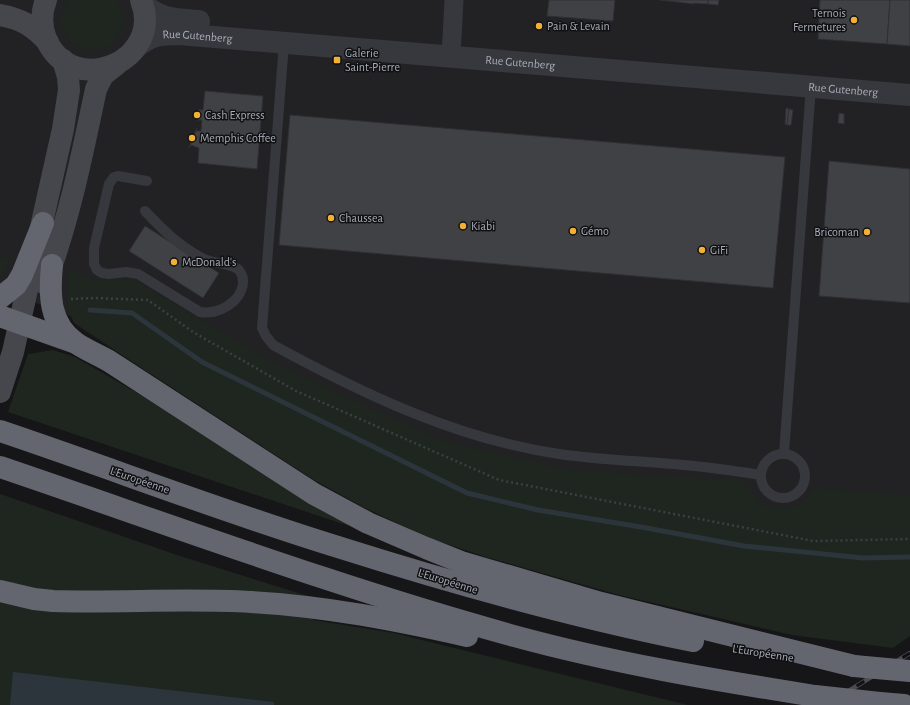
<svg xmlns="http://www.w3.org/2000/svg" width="910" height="705" viewBox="0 0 910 705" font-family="'Alegreya Sans',sans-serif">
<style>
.built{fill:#222225}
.green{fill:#1e261f}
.water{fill:#2c353c}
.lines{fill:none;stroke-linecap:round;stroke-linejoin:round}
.stream{stroke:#2c353c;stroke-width:5}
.building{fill:#404145;stroke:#303034}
.path{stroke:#3d3f44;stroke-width:2.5;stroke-dasharray:2 3;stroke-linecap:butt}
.service{stroke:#37383d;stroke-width:10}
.minor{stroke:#37383d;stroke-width:19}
.tertiary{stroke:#37383d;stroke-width:22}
.secondary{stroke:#45474d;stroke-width:22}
.motorway{stroke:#63666e;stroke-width:22}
.rail-casing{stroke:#4a4c52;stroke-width:4.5}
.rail{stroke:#111113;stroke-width:3;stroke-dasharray:9;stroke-linecap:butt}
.motorway-bridge{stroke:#63666e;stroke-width:22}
.poi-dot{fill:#f2b134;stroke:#111113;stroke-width:1.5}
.labels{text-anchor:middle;stroke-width:3;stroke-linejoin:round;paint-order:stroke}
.poi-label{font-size:12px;fill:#a8adb8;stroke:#111113;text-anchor:start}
.street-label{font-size:12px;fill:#a8adb8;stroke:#111113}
</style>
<rect width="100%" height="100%" fill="#161618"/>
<path class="built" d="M0,0H910V593L853,602L85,322L0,289Z"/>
<g class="green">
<path d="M68,0H116C123,8 125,19 121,29C108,71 41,44 68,0Z"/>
<path d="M0,256L11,258L4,274L0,276Z"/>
<path d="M72,269L91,280H134L276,364L441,441L571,470L744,481L761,505L788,509L801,503L815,488L910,495V636L893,648L792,635L619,595L486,557L429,538L367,509L314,480L131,361L74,323L67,307L68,276Z"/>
<path d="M53,350L75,357L212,436L373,534L8,412L28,354Z"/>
<path d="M0,494L180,556L311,597L313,620L394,633L450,647L688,705H0Z"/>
</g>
<path class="water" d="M13,672L274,702V705H10Z"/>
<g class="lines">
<path class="stream" d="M90,310L132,313L202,362L467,493L538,510L641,527L744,546L863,558L910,557"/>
</g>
<g class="building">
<path d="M549,0H615L613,21L547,16Z"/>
<path d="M660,0H708V4L694,3V4Z"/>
<path d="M708,0H719L718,5L708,4Z"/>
<path d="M820,0H890L887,44L818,39Z"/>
<path d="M890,0H910V46L887,44Z"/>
<path d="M205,91L263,96L257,169L198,163L199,148L191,145L189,148L197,128L196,131H201L202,120H197V115L198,110H203Z"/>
<path d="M786,108L789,109L787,125L785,124Z"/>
<path d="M789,109L793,110L791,125H787Z"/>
<path d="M839,113L844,114V124L838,123Z"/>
<path d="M290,115L785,157L773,288L279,245Z"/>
<path d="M829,161L910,169V303L819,296Z"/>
<path d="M145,226L219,273L203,298L129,251Z"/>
</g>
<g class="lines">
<path class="path" d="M71,299L94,298L148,300L193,332L296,391L499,480L813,541L910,539"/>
<g class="service">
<path d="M284,43L262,328L266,336L273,345C363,394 457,439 559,454C600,460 642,461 683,465C709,467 735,471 761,475"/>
<path d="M145,211C163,230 178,245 202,258C213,264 232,263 239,270C247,280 242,293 234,301C224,310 213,314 200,312L138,274L126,272L109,274L102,273L97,270L94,264V248L109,184L114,177L118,176L147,181"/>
<path d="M784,453L811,86"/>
<circle cx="783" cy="476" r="22"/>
</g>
<path class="minor" d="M451,56L454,0"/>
<g class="tertiary">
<path d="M142,4C163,20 174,19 199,21"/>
<path id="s1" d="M135,48C151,35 159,34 179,34L910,95"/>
</g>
<g class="secondary">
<path d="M46,0C41,12 41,27 46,39C73,100 165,61 141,0"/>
<path d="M0,15C22,19 33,26 48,42"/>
<path d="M45,284C69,220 82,156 96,89L103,75L117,64"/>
<path d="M0,392L13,352L63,129L69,90L68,77L63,60"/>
</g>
<g class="motorway">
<path d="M52,265C49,295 49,324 76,343C86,350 99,355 109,361L314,494L368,523L426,548L461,562L601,603L854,666"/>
<path d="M0,298L16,285L22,275L43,223"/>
<path d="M0,316L73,342"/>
<path d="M0,431C113,469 224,512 338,547C455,584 573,617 693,641"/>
<path d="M0,467C171,525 340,588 514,636C613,663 714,680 815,696"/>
<path d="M0,591L34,599L53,601C119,603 185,598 251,602C324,606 396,620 467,636"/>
<path d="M880,703L904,705"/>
</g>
<defs>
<path id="rail" d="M826,705L910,653"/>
</defs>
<use href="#rail" class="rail-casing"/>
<use href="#rail" class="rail"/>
<g class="motorway-bridge">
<path d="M854,666L910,671"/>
<path d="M815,696L880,703"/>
</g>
</g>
<g class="poi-dot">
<circle cx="854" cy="20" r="4"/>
<circle cx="539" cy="26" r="4"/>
<rect x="333" y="56" width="8" height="8" rx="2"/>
<circle cx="197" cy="115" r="4"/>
<circle cx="192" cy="138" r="4"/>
<circle cx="331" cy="218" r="4"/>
<circle cx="463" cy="226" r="4"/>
<circle cx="573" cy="231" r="4"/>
<circle cx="867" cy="232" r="4"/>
<circle cx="702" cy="250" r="4"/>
<circle cx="174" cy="262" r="4"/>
</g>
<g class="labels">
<g class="poi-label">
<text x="846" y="17" text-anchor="end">Ternois<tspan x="846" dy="14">Fermetures</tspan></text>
<text x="547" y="30">Pain &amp; Levain</text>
<text x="345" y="57">Galerie<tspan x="345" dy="14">Saint-Pierre</tspan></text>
<text x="205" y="119">Cash Express</text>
<text x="200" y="142">Memphis Coffee</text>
<text x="339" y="222">Chaussea</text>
<text x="471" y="230">Kiabi</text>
<text x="581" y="235">Gémo</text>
<text x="859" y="236" text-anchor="end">Bricoman</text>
<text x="710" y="254">GiFi</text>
<text x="182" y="266">McDonald's</text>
</g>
<g class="street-label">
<text dy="4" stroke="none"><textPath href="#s1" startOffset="66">Rue Gutenberg</textPath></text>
<text dy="4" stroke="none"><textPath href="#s1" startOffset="390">Rue Gutenberg</textPath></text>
<text dy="4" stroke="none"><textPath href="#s1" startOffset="714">Rue Gutenberg</textPath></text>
<text transform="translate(140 480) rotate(19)" y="4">L'Européenne</text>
<text transform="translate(448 581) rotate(17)" y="4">L'Européenne</text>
<text transform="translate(763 653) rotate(9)" y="4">L'Européenne</text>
</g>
</g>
</svg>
